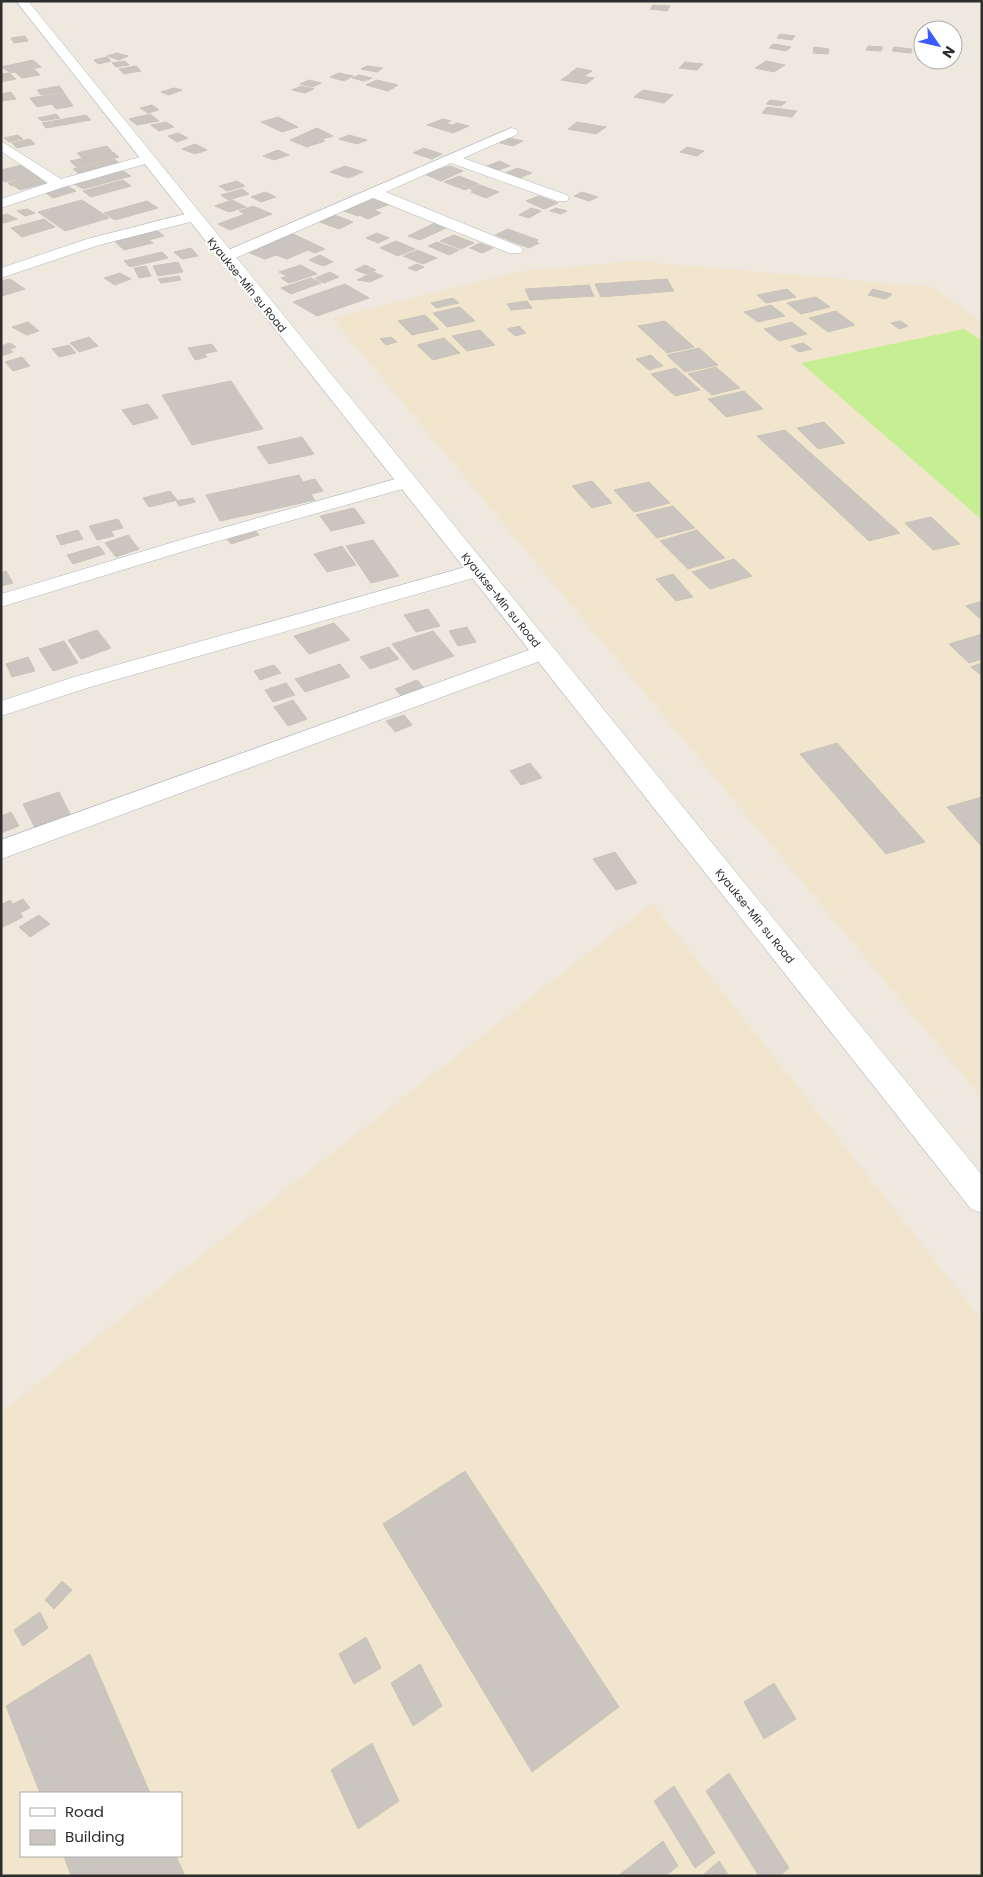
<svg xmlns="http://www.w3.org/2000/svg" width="983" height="1877" viewBox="0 0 983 1877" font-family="Poppins,sans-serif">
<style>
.education{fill:#f1e6cd;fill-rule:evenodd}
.pitch{fill:#c6ef94}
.building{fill:#cac5be;stroke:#cbc4b8}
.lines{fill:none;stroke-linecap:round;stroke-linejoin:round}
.street-casing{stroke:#b3b4c1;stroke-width:1}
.secondary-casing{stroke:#b3b4c1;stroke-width:1}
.street{fill:#fff;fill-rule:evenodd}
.secondary{fill:#fff;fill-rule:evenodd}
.labels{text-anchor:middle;stroke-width:4;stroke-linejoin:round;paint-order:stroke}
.far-street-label{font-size:11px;fill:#2d2d2d;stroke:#fff}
</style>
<rect width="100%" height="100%" fill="#efe8df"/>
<g class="education">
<path d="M635,261L933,287L982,322V1098L332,318L523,271Z"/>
<path d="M652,903L982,1320V1876H1V1412ZM21,1793H181V1856H21Z"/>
</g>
<path class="pitch" d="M964,329L982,341L981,519L801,363Z"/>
<g class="building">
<path d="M653,5L670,6L667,11L650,9Z"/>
<path d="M780,34L795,36L792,40L777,38Z"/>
<path d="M25,36L28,41L14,43L11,38Z"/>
<path d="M773,44L791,47L786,51L769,48Z"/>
<path d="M868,46L883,47L881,51L866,50Z"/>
<path d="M814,47L829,49L828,54L813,53Z"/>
<path d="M894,47L912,49L911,53L892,51Z"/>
<path d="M117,53L128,56L119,60L107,56Z"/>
<path d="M107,57L111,61L98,64L94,60Z"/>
<path d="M33,60L41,67L11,73L1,67Z"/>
<path d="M125,61L129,65L116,67L112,63Z"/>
<path d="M766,61L785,65L774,72L755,68Z"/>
<path d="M685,62L703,64L697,70L679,68Z"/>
<path d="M136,66L141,71L124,74L119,69Z"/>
<path d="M367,66L383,68L377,72L361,69Z"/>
<path d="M577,68L592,71L584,76L570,73Z"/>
<path d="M34,69L40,75L22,78L16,73Z"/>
<path d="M9,73L16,79L1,82V74Z"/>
<path d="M339,73L353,76L344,81L330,77Z"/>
<path d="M570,74L594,78L586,84L561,80Z"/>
<path d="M359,75L372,78L364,81L352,78Z"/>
<path d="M309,80L321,83L312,87L300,84Z"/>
<path d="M377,80L398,85L388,91L366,85Z"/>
<path d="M59,86L64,92L41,95L37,90Z"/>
<path d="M301,86L314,89L305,93L292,90Z"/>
<path d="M174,88L182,90L169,95L161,92Z"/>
<path d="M643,90L673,95L664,103L634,97Z"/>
<path d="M11,92L16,99L2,101L1,94Z"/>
<path d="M64,93L73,106L56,109L52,104L37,107L30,98Z"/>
<path d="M770,100L786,102L781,106L766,104Z"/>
<path d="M152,105L159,110L148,113L140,108Z"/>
<path d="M767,107L797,111L792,117L762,113Z"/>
<path d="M56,114L60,118L42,121L38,118Z"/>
<path d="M150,114L159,121L137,125L129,119Z"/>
<path d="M86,115L91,120L46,128L42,123Z"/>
<path d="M278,117L298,127L282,132L261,122Z"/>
<path d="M443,119L451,121L446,123L452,125L457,123L469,126L453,133L427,125Z"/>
<path d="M166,122L174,127L159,131L151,125Z"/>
<path d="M577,122L606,127L596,134L568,129Z"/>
<path d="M317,128L333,136L322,139L325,141L307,147L290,140Z"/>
<path d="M178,133L188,138L177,142L168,136Z"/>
<path d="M18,135L23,139L9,142L4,138Z"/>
<path d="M349,135L367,140L357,144L339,139Z"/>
<path d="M510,138L523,141L513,146L500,143Z"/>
<path d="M30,139L35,144L17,148L12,143Z"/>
<path d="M195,144L207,150L195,154L182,149Z"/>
<path d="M107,146L112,151L82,158L77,153Z"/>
<path d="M687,147L704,151L697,156L680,152Z"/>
<path d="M424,148L442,154L432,159L413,153Z"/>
<path d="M278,150L289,155L274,160L263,156Z"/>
<path d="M113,152L119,157L76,167L70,161Z"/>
<path d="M114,159L122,165L81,175L73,169Z"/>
<path d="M500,161L510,166L495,171L484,167Z"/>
<path d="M22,165L35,175L5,182L1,179V170Z"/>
<path d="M345,166L363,172L348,178L330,172Z"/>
<path d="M450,166L463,171L441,181L424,174Z"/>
<path d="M518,168L532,173L519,178L505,173Z"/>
<path d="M121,170L131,176L83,189L73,183Z"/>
<path d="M36,175L40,178L11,186L8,183Z"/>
<path d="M459,176L479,184L465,190L444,182Z"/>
<path d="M40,179L46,183L20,190L14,186Z"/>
<path d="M123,180L131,186L91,197L83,191Z"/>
<path d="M237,181L245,186L227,191L219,186Z"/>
<path d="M66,185L76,191L53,198L43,191Z"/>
<path d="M480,185L499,192L486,198L471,192L474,191L470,189Z"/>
<path d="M242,189L249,194L228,200L221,195Z"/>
<path d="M265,192L276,197L261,202L251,197Z"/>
<path d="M582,192L598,197L589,201L574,196Z"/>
<path d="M372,196L393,203L358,216L341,210Z"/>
<path d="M539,196L558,203L544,209L526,201Z"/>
<path d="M82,200L109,218L65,231L38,212Z"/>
<path d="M232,200L246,207L229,212L215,206Z"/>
<path d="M147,201L158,208L115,220L104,213Z"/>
<path d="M253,206L272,214L230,230L218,224L245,214L239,211Z"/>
<path d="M531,208L541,211L529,218L519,215Z"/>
<path d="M556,208L567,211L561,214L550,211Z"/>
<path d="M27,209L35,213L25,216L17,211Z"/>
<path d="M374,210L381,213L368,219L361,216Z"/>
<path d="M7,214L17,219L4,223L1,222V216Z"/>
<path d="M332,214L353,222L339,229L317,221Z"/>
<path d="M44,219L55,227L22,237L11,228Z"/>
<path d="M435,223L448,227L420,240L408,236Z"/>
<path d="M155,229L164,236L149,240L153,243L124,250L112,239Z"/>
<path d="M508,229L538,240L535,241L539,243L529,248L495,235Z"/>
<path d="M291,233L325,249L315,253L308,250L287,259L276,255L265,259L247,252Z"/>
<path d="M377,233L389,238L378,243L366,238Z"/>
<path d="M454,235L474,243L461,249L440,241Z"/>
<path d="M396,241L415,249L398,256L380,248Z"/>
<path d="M437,242L459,250L449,255L428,246Z"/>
<path d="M480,243L493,248L482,253L470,248Z"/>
<path d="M191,248L198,256L182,259L174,252Z"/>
<path d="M417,250L437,258L423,264L403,256Z"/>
<path d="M162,252L168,258L130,267L124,261Z"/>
<path d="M320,255L333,262L323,266L309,260Z"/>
<path d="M178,262L183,272L158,276L153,266Z"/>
<path d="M417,264L424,267L416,271L408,268Z"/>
<path d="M301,265L317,274L289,283L281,278L287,276L279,272Z"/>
<path d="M365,265L376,270L366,274L355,270Z"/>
<path d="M146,266L151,276L139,278L134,268Z"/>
<path d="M330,272L339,277L324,283L315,278Z"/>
<path d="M373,272L383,276L370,282L357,280Z"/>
<path d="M120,273L131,279L115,285L104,278Z"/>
<path d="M179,276L181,280L161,283L158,279Z"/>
<path d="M311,278L321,283L291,294L281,288Z"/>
<path d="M10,279L25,289L2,296L1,281Z"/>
<path d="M667,279L674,291L601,297L595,284Z"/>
<path d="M345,284L369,298L317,316L293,302Z"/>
<path d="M589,285L594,296L530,300L525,289Z"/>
<path d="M787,289L796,297L766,303L757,295Z"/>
<path d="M873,289L892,294L886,299L868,295Z"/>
<path d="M816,297L830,307L801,314L787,303Z"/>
<path d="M453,298L459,303L436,308L431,303Z"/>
<path d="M527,301L532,308L511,310L507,304Z"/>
<path d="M771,305L785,316L758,322L744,312Z"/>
<path d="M460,307L475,321L447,327L433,313Z"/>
<path d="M836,311L855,325L828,332L809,318Z"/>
<path d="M425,315L439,329L412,335L398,321Z"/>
<path d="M665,321L694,347L667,353L638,326Z"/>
<path d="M900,321L908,326L899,329L891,323Z"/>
<path d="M28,322L39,331L27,335L12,327Z"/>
<path d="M792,322L807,334L779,341L764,329Z"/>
<path d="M519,326L526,333L515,336L507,329Z"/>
<path d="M480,330L495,345L467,351L452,336Z"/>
<path d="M89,337L98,346L79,352L70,343Z"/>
<path d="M391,337L397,342L386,345L380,339Z"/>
<path d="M444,338L460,353L433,360L417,345Z"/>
<path d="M10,343L16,347L10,349L13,352L1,356V346Z"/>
<path d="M803,343L812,349L799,352L791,346Z"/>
<path d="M212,344L217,351L204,354L207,357L195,360L188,348Z"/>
<path d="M69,345L76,353L59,357L52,349Z"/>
<path d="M699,348L718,365L685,372L667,355Z"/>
<path d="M651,355L663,366L649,370L636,359Z"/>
<path d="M22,357L30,366L13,371L5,362Z"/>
<path d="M716,367L740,388L712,395L688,374Z"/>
<path d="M676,368L700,390L675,396L651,374Z"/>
<path d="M231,381L263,429L192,445L162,395Z"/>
<path d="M744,391L763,409L726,417L708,399Z"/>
<path d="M148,404L158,418L133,425L122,410Z"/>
<path d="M824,422L845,443L818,449L797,428Z"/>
<path d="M785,430L900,533L869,541L757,436Z"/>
<path d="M302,437L314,454L269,464L257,447Z"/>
<path d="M299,475L303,482L315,479L323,491L311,494L315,500L220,521L206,495Z"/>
<path d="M592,481L612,503L592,508L572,486Z"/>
<path d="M649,482L670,503L634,512L614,490Z"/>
<path d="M170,491L177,500L149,507L143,498Z"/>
<path d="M193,498L195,502L179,506L176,501Z"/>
<path d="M673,506L695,528L657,538L636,515Z"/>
<path d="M354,508L365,523L331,531L320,516Z"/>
<path d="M931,517L960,544L933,550L905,523Z"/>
<path d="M118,519L123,528L111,531L114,536L97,540L89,526Z"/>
<path d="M254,529L259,535L231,544L226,538Z"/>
<path d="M78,530L83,539L61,545L56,536Z"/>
<path d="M697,530L725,558L688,569L660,541Z"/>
<path d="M128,535L139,549L116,557L105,543Z"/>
<path d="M373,540L399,576L371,583L346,546Z"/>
<path d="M99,546L105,554L73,564L67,555Z"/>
<path d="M342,546L356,565L327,572L314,554Z"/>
<path d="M734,559L752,576L710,589L692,572Z"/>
<path d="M6,571L13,583L1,586V573Z"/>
<path d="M673,574L693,597L676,601L656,579Z"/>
<path d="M982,601V617L979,618L966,606Z"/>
<path d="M428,609L440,626L416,632L404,615Z"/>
<path d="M334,623L350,640L309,654L294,636Z"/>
<path d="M467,627L476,642L458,646L449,631Z"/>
<path d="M97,630L111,648L81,659L68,640Z"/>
<path d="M433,631L454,656L413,670L392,644Z"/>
<path d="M982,634V659L969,663L949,644Z"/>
<path d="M64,641L78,663L53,671L39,649Z"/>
<path d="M389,647L399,659L370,669L360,657Z"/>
<path d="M28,657L35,671L12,677L6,664Z"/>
<path d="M982,663V676L971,667Z"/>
<path d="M340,664L350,677L305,692L295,679Z"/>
<path d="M274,665L281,673L260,680L254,671Z"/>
<path d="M417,680L426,690L404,699L395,689Z"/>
<path d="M286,683L295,695L273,702L265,690Z"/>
<path d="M293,700L307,719L288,726L274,707Z"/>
<path d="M404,715L412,725L395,732L386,721Z"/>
<path d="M837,743L925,842L886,854L800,754Z"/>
<path d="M530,763L542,778L521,785L510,771Z"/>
<path d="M59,792L73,820L37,832L23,804Z"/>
<path d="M982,797V847L947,807Z"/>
<path d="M11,812L19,826L1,833V816Z"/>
<path d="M615,852L637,883L616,890L593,859Z"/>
<path d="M23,899L30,908L20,913L23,917L1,928V905L10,900L13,904Z"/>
<path d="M39,915L50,924L30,937L19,927Z"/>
<path d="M465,1471L619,1707L532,1772L383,1524Z"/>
<path d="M62,1581L72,1590L54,1609L45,1600Z"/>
<path d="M40,1612L48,1628L23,1646L14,1630Z"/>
<path d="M366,1637L381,1668L354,1684L339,1654Z"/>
<path d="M90,1654L150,1793H40L6,1706Z"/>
<path d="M420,1664L442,1706L413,1726L391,1683Z"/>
<path d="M774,1683L796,1719L764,1739L744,1702Z"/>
<path d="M372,1743L399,1801L358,1829L331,1770Z"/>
<path d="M729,1773L789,1868L780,1876H759L706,1791Z"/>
<path d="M674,1786L715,1853L695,1868L654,1801Z"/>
<path d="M663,1841L678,1866L665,1876H618Z"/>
<path d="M64,1856H176L185,1876H71Z"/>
<path d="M719,1861L729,1876H702Z"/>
</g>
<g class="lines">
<defs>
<g id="street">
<path d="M511,128L516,129L518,132L516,135L463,158L567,195L569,198L567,201H557L451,163L386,192L521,247L523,250L521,253H509L373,198L231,260L225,262L217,257L219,254Z"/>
<path d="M1,141L61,179L147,155L154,159L152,162L64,187L1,208V199L48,183L1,151Z"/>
<path d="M193,212L198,214L201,217L198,220L99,245L1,278V268L87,239Z"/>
<path d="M406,476L413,478L416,482L413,486L201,546L1,607V594L187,538Z"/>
<path d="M476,564L484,565L487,570L484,575L90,687L1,716V701L74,677Z"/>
<path d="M543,645L551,647L554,652L551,657L1,859V840Z"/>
</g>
<path id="secondary" d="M16,1H28L982,1175V1213L971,1209Z"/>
</defs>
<use href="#street" class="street-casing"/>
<use href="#secondary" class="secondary-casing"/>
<use href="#street" class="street"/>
<use href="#secondary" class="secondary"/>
</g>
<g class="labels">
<g class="far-street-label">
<text transform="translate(247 285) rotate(51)" y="4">Kyaukse-Min su Road</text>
<text transform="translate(501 600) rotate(51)" y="4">Kyaukse-Min su Road</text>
<text transform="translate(755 916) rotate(51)" y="4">Kyaukse-Min su Road</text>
</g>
</g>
<rect width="983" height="1877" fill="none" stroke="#2d2d2d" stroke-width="5"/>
<rect x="20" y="1792" width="162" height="65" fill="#ffffff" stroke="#ababab"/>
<rect x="30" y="1808" width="25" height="8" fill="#ffffff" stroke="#ababab"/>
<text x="65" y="1817" font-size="15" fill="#2d2d2d">Road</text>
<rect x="30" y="1830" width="25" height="15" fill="#cac5be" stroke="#ababab"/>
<text x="65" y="1842" font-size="15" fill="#2d2d2d">Building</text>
<g transform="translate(938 45) rotate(124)"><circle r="24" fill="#ffffff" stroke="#ababab"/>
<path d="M0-4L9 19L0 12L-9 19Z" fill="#3b5aff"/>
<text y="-8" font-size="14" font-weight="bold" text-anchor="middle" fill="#2d2d2d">N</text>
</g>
</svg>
